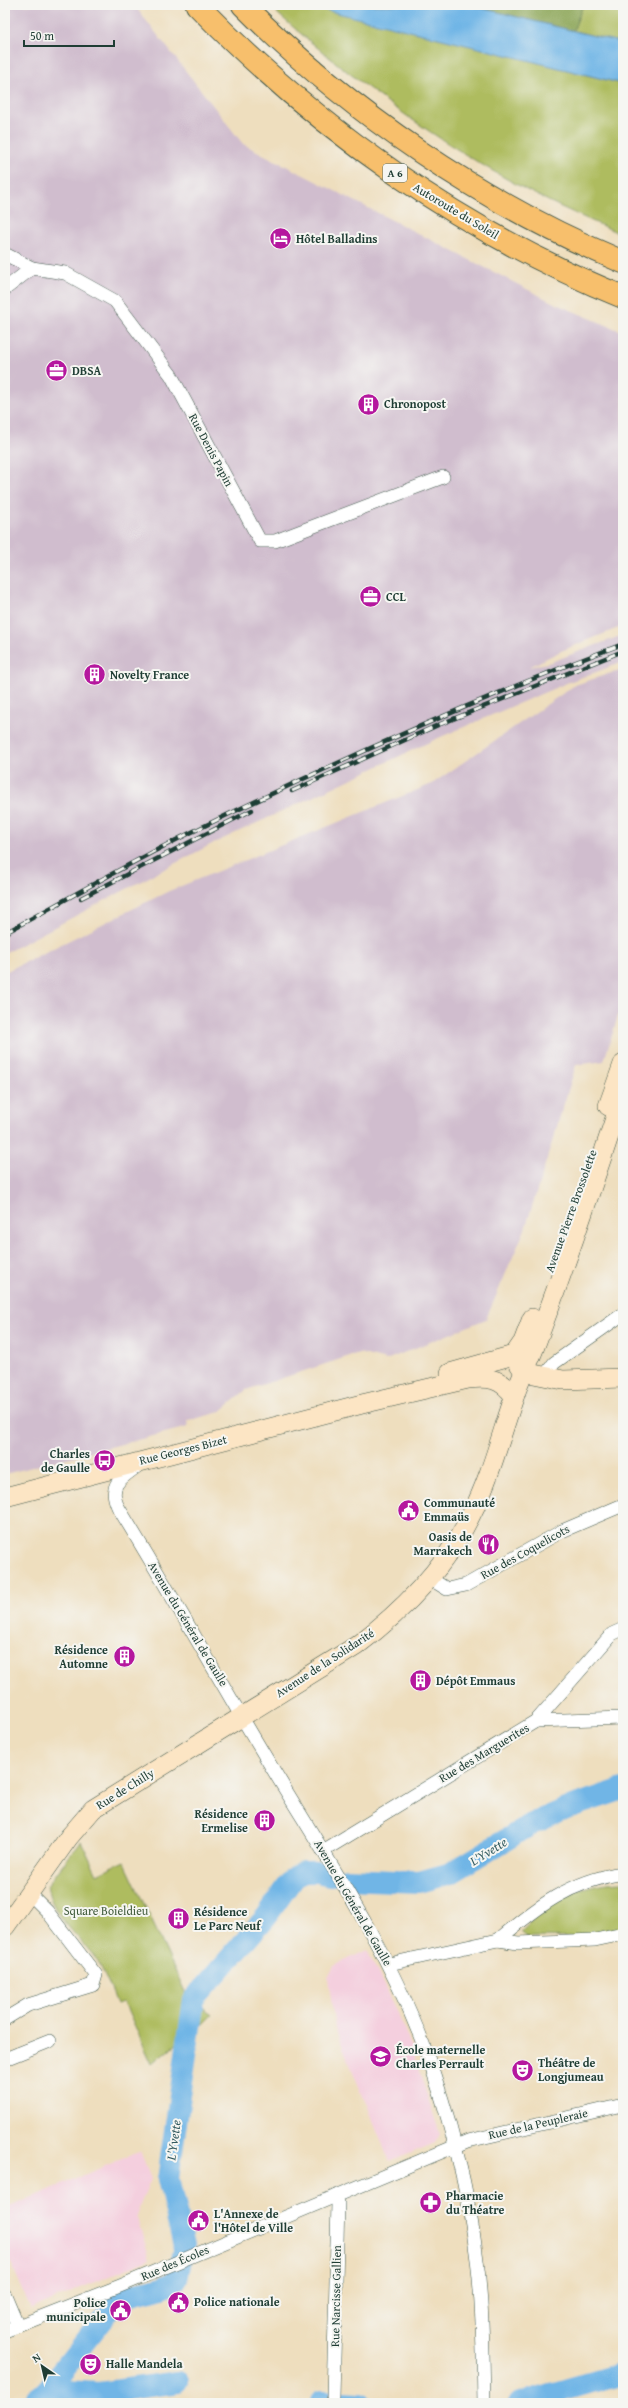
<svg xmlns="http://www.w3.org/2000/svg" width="628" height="2408" viewBox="0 0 628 2408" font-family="'Gentium Book Plus',serif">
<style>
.built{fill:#f4cfde}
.industrial{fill:#d0bdce}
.green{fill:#aebc5e;stroke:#667c49}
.forest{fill:#8aa455;stroke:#547044}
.water{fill:#6fb5e6;stroke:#47798d}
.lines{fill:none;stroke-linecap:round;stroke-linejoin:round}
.river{stroke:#6fb5e6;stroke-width:22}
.street-casing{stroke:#3e5549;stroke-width:14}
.secondary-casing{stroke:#3e5549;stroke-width:20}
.highway-casing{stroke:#3e5549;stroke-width:24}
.street{stroke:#fff;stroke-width:13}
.secondary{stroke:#fce5c4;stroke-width:19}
.highway{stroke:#f7bf6c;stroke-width:22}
.rail-casing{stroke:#1f3d34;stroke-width:4.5}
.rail{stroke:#f6f6f2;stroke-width:3;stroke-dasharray:9;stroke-linecap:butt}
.labels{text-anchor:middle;stroke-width:4;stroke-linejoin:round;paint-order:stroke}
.shield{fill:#f6f6f2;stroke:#60746d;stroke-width:1}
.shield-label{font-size:11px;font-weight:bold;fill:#1f3d34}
.street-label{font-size:12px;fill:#1f3d34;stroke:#f6f6f2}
.poi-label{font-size:12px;font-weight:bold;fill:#1f3d34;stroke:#f6f6f2;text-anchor:start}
.park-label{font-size:12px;fill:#435d3e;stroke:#f6f6f2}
.water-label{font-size:13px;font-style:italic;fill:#335b60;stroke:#f6f6f2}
</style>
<rect width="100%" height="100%" fill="#f6f6f2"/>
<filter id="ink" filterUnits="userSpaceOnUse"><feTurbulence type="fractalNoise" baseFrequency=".025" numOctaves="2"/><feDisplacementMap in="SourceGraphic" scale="8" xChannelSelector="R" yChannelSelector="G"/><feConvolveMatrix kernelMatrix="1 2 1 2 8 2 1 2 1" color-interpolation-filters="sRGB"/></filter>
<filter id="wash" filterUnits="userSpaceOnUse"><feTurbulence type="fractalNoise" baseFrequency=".012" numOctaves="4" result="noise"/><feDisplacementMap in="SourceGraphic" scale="16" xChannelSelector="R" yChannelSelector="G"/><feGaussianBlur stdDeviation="0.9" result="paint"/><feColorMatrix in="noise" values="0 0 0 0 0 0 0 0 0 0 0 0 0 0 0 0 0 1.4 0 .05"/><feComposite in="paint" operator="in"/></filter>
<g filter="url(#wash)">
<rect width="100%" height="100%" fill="#eedebe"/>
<g class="built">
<path d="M367,1950L406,2032L440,2134L435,2143L390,2162L335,2028L328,1978L334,1966Z"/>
<path d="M140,2151L151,2178L136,2215L150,2259L31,2309L5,2249V2209Z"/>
</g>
<g class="industrial">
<path d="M5,5H134L243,144L556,304L623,332V626L561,651L529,667L551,662L623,635V662L569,682L436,739L210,845L5,953Z"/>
<path d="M623,669V1000L604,1061L576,1065L525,1229L486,1319L386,1360L359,1353L246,1390L220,1412L187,1421L188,1427L5,1474V972L169,891L432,784L575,685Z"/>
</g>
<g class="green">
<path d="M282,5H305L329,10L623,84V235C583,217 543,200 505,178C424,132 348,76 277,13Z"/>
<path d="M583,5H623V43L573,31Z"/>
<path d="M81,1841L97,1874L124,1861L187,1996L212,2014C194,2033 172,2046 152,2064L124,2002L117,2004C111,1989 105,1973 96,1959C79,1936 52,1916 47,1886Z"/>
<path d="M623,1882V1931L596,1938L526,1937L520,1932C551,1900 577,1883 623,1882Z"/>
</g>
<path class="forest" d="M469,5H583L573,31Z"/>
<path class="water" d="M305,5H469L623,43V84Z"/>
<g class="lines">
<g class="river">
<path d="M346,1879L419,1882L451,1873L532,1824L570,1807L623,1789"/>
<path d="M47,2390L99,2393L178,2382"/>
<path d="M322,2401L361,2403"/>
<path d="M33,2403L47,2390L117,2301C134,2289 161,2293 177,2279L184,2246L168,2179L194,1999L266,1917L294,1877L304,1872H316L331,1875"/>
<path d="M520,2403L623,2373"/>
</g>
</g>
</g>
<g filter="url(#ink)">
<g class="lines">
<defs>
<g id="street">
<path d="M5,254L32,268L65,273L115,301L171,375L260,541H275L443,477"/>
<path d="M5,289L32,268"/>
<path d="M544,1377L554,1363L623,1314"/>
<path d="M139,1465C122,1478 107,1484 118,1507C172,1594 221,1684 274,1771C329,1862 388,1949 425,2049C449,2114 469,2191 477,2260C483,2307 483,2355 484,2403"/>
<path d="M429,1578L447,1589L466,1585L562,1531L623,1505"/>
<path d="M536,1721L623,1718"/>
<path d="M323,1851L536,1721L612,1634L623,1629"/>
<path d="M498,1940C537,1907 570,1881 623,1873"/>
<path d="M389,1964L498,1940L518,1943L595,1940L623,1934"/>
<path d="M5,2019L28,2005L93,1985L96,1975L47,1911L30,1894"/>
<path d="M5,2059L50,2041"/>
<path d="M5,2295L18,2326"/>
<path d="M5,2331L120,2286L468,2141L623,2105"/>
<path d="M333,2397L338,2203L336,2196"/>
</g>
<g id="secondary">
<path d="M608,1106L623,1064"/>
<path d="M514,1355L523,1342L532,1318"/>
<path d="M517,1361L524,1372L563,1380L623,1378"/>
<path d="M450,1373L514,1355"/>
<path d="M5,1497L362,1404L468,1379C489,1377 501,1378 514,1396"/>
<path d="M5,1927L69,1837L93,1809L356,1646C403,1611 446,1567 472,1513C491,1476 501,1434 515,1395C520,1379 528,1365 534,1349C566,1265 595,1179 623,1094"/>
</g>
<g id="highway">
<path d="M197,5C317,129 463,232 623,297"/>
<path d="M243,5C350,113 482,203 623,262"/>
</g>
</defs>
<use href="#street" class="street-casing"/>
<use href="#secondary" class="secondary-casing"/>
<use href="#highway" class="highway-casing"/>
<use href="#street" class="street"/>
<use href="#secondary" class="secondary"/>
<use href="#highway" class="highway"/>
<defs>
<g id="rail">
<path d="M292,791L438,725L623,651"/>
<path d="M81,898L252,810"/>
<path d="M5,933C67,899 129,863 192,832C333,763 476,699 623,644"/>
</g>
</defs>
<use href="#rail" class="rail-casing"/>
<use href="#rail" class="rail"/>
</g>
</g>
<defs>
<symbol id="hotel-disc" viewBox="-11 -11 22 22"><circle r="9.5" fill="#b5179e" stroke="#f6f6f2"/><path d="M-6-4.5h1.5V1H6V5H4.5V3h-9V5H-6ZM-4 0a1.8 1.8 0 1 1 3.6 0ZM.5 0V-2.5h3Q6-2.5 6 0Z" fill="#fff"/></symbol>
<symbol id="office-disc" viewBox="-11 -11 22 22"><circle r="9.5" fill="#b5179e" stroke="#f6f6f2"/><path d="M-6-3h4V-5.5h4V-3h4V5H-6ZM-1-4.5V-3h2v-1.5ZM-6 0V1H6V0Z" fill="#fff"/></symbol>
<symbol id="building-disc" viewBox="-11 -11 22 22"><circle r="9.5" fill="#b5179e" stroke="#f6f6f2"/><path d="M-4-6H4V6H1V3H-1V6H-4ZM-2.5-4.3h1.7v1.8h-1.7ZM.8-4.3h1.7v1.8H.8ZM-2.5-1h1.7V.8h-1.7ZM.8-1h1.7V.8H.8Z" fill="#fff"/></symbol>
<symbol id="bus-disc" viewBox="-11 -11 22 22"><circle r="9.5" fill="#b5179e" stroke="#f6f6f2"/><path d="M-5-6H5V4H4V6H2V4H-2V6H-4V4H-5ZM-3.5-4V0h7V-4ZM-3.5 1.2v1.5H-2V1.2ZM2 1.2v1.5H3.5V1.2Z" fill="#fff"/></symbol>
<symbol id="civic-disc" viewBox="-11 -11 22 22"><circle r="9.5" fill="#b5179e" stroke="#f6f6f2"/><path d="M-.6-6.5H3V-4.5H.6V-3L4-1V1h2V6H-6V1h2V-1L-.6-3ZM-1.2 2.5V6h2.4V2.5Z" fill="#fff"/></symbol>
<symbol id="restaurant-disc" viewBox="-11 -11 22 22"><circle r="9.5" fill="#b5179e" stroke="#f6f6f2"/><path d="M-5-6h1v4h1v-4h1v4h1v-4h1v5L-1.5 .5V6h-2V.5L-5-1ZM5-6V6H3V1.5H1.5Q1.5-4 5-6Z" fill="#fff"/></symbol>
<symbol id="school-disc" viewBox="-11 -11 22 22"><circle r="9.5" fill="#b5179e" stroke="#f6f6f2"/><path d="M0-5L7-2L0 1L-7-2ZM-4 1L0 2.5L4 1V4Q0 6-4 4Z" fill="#fff"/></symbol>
<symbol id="theatre-disc" viewBox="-11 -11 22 22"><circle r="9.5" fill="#b5179e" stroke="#f6f6f2"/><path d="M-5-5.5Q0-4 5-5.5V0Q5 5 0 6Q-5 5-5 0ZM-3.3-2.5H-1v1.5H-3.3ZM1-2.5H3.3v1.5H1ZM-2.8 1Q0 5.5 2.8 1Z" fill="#fff"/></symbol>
<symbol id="pharmacy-disc" viewBox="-11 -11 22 22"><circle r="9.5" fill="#b5179e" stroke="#f6f6f2"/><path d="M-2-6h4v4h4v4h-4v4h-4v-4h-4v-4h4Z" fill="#fff"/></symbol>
</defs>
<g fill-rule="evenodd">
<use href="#hotel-disc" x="268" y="226" width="25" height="25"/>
<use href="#office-disc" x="44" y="358" width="25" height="25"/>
<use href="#building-disc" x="356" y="392" width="25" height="25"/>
<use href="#office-disc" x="358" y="584" width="25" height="25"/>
<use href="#building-disc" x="82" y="662" width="25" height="25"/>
<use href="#bus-disc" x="92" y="1448" width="25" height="25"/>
<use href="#civic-disc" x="396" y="1498" width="25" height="25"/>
<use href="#restaurant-disc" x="476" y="1532" width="25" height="25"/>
<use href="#building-disc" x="112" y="1644" width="25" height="25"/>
<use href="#building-disc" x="408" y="1668" width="25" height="25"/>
<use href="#building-disc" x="252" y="1808" width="25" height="25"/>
<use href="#building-disc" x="166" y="1906" width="25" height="25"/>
<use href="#school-disc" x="368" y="2044" width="25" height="25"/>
<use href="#theatre-disc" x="510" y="2058" width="25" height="25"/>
<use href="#pharmacy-disc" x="418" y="2190" width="25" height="25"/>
<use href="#civic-disc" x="186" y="2208" width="25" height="25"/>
<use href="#civic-disc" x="166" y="2290" width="25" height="25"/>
<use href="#civic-disc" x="108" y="2298" width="25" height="25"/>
<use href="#theatre-disc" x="78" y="2352" width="25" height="25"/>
</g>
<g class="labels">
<rect class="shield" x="383" y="164" width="24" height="18" rx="3"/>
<g class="shield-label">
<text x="395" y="177">A 6</text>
</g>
<g class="street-label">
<text transform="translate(456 211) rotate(31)" y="4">Autoroute du Soleil</text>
<text transform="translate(211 450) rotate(62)" y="4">Rue Denis Papin</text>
<text transform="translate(571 1211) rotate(-70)" y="4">Avenue Pierre Brossolette</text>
<text transform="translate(183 1450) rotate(-14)" y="4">Rue Georges Bizet</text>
<text transform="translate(525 1552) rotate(-29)" y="4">Rue des Coquelicots</text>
<text transform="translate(188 1624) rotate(59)" y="4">Avenue du Général de Gaulle</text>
<text transform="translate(325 1663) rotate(-33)" y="4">Avenue de la Solidarité</text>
<text transform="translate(484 1753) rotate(-31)" y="4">Rue des Marguerites</text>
<text transform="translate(125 1789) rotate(-32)" y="4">Rue de Chilly</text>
<text transform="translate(353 1903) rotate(60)" y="4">Avenue du Général de Gaulle</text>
<text transform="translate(538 2124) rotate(-13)" y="4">Rue de la Peupleraie</text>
<text transform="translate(175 2263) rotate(-23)" y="4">Rue des Écoles</text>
<text transform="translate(336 2296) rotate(-89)" y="4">Rue Narcisse Gallien</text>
</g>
<g class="poi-label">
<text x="296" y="243">Hôtel Balladins</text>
<text x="72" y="375">DBSA</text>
<text x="384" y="408">Chronopost</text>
<text x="386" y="601">CCL</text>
<text x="110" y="679">Novelty France</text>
<text x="90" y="1458" text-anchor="end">Charles<tspan x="90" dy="14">de Gaulle</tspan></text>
<text x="424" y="1507">Communauté<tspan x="424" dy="14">Emmaüs</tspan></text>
<text x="472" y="1541" text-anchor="end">Oasis de<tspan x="472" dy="14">Marrakech</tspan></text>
<text x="108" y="1654" text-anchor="end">Résidence<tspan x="108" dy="14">Automne</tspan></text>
<text x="436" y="1685">Dépôt Emmaus</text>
<text x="248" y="1818" text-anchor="end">Résidence<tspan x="248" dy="14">Ermelise</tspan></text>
<text x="194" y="1916">Résidence<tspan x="194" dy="14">Le Parc Neuf</tspan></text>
<text x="396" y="2054">École maternelle<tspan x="396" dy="14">Charles Perrault</tspan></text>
<text x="538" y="2067">Théâtre de<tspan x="538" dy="14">Longjumeau</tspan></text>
<text x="446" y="2200">Pharmacie<tspan x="446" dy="14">du Théatre</tspan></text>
<text x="214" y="2218">L'Annexe de<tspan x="214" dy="14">l'Hôtel de Ville</tspan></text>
<text x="194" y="2306">Police nationale</text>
<text x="106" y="2307" text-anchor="end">Police<tspan x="106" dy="14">municipale</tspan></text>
<text x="106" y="2368">Halle Mandela</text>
</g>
<g class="park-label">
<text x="106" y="1915">Square Boieldieu</text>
</g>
<g class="water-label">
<text transform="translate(488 1851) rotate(-32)" y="5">L'Yvette</text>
<text transform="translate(173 2140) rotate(-82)" y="5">L'Yvette</text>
</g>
</g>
<rect width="628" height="2408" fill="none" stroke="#f6f6f2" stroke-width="20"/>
<g transform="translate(42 2366) rotate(326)" stroke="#f6f6f2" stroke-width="3" paint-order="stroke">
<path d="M0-3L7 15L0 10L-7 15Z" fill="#1f3d34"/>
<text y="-6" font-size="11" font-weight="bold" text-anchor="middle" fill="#1f3d34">N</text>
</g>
<path d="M24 40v6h90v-6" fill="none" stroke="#1f3d34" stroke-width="2"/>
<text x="30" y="40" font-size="12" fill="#1f3d34" stroke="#f6f6f2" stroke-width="3" paint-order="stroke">50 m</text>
</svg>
